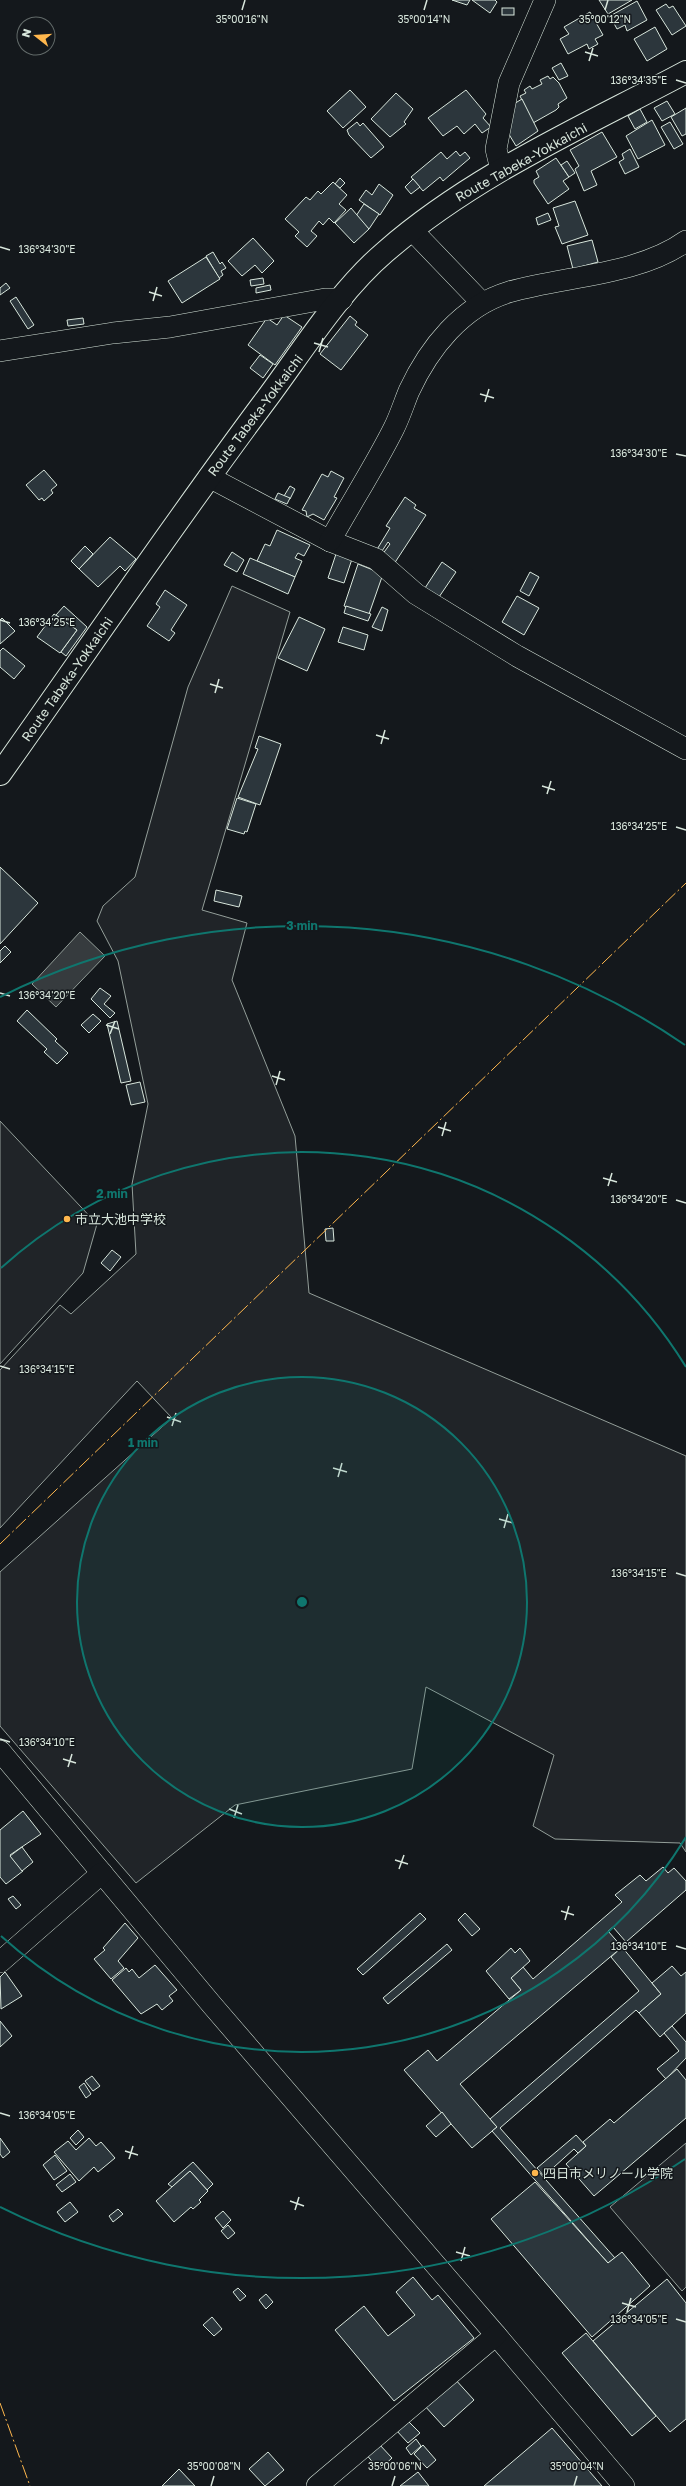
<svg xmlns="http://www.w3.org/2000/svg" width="686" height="2486" viewBox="0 0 686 2486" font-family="'Golos Text','Noto Sans JP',sans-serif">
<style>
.green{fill:#202428;stroke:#939e99}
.water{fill:#363b3e;stroke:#939e99}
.building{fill:#2c363c;stroke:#d8e6dc}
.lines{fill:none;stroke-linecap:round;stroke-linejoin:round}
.minor-casing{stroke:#d8e6dc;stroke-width:22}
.major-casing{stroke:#d8e6dc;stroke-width:24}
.minor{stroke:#14181c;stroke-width:21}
.major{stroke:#14181c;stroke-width:22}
.power{stroke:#ffb74d;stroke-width:1;stroke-dasharray:14 3 2 3;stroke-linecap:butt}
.ticks{fill:none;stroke:#d8e6dc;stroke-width:1.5}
.ring{fill:none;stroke:#0f766e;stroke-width:2}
.poi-dot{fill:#ffb74d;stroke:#14181c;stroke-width:1.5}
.labels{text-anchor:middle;stroke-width:3;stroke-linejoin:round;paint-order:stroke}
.street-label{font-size:13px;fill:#d8e6dc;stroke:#14181c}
.poi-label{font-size:13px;fill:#d8e6dc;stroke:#14181c;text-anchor:start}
.ticks-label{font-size:10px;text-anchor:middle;fill:#d8e6dc;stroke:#14181c;stroke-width:3;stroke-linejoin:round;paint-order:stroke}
.centre{fill:#0f766e;stroke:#14181c;stroke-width:2}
.ring-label{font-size:12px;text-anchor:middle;font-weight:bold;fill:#0f766e;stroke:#14181c;stroke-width:3;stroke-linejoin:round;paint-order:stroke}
</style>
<rect width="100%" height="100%" fill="#14181c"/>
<g class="green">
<path d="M232,586L290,612L202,910L247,923L232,980L295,1136L309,1293L686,1456V1852L680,1843L555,1839L533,1826L554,1755L426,1687L412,1769L235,1805L136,1883L0,1726V1572L172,1418L137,1381L0,1528V1370L60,1305L71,1314L136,1254L132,1184L148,1104L118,961L97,921L103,906L135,877L188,687Z"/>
<path d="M0,1121L97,1224L83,1273L0,1364Z"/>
<path d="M686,2143V2287L682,2291L610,2207Z"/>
</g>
<path class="water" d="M80,932L105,956L56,1007L32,984Z"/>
<g class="building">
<path d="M452,0H470L467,5Z"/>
<path d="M472,0H495L497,2L490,13Z"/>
<path d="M599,0H632L608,14Z"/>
<path d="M637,1L647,20L627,31L625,25L617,29L610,16Z"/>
<path d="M666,4L669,8L673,6L686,26L672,35L656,10Z"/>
<rect x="502" y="8" width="12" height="7"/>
<path d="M590,12L603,35L595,39L598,44L589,49L587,44L568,54L560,39L569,34L564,27Z"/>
<path d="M655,27L667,49L647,61L634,39Z"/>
<path d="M561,63L568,76L559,80L552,68Z"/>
<path d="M548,76L550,79L553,77L559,83L567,98L558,104L559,107L556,110L533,123L520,96L526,93L524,90L530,86L532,89L542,84L540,80Z"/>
<path d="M350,90L366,107L343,128L327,111Z"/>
<path d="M466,90L486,114L483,118L491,127L482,133L475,124L464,134L457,126L443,136L428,118Z"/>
<path d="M396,93L413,109L404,122L406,124L390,137L371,119Z"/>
<path d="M522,99L538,131L516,146L507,131L512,105Z"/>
<path d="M667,101L675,114L662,121L654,108Z"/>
<path d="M686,108V134L682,136L671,117Z"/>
<path d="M640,109L647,122L635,129L628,116Z"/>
<path d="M652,120L665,145L638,159L626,136Z"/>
<path d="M357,122L360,126L363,123L384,147L371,158L349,135L347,130Z"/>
<path d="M670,122L683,144L674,149L661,127Z"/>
<path d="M602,132L617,157L591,171L597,185L584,191L575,169L579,166L570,150Z"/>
<path d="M630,149L639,167L625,174L619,162L624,159L622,154Z"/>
<path d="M456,151L460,156L465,152L470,158L443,181L440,177L423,191L411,177L441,152L447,159Z"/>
<path d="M556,158L569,177L563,181L569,189L548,204L534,183V180L539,177L536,171Z"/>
<path d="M567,161L575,173L569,177L561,165Z"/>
<path d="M340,178L345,183L340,188L335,184Z"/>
<path d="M413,179L420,187L411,194L405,187Z"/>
<path d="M333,182L347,195L339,204L346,210L334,223L329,218L323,225L319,221L311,231L317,236L307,247L295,236L299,232L285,219L306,197L310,200L318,191L321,194Z"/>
<path d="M379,184L393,195L380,215L359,200L366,190L372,195Z"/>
<path d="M575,201L588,235L562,244L555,227L559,226L553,208Z"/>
<path d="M364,204L379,214L369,229L356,216Z"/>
<path d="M351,208L369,229L354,243L335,223Z"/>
<path d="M548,213L551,220L538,225L536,218Z"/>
<path d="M253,238L274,261L262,273L255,265L242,276L228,261Z"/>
<path d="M592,240L598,262L573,269L567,246Z"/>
<path d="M213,252L220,264L222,262L226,268L221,271L223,275L219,278L206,256Z"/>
<path d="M206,257L220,279L182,303L168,281Z"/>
<path d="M263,278L264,284L251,286L250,280Z"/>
<path d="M6,283L10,288L0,295V288Z"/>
<path d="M270,285L271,290L256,293V288Z"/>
<path d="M16,297L34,325L28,329L10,301Z"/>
<path d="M284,315L302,327L275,365L248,345L267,318L277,325Z"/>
<path d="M350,316L357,322L355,325L368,335L341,370L320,354Z"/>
<path d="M83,318L84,324L68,326L67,320Z"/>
<path d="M260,355L273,364L263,378L250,368Z"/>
<path d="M44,470L57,485L51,490L53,493L44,501L42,498L39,500L26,485Z"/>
<path d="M331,471L344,478L334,497L337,498L324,520L313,514L307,517L306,511L302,510L322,474L328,477Z"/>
<path d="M290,486L295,489L290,499L284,496Z"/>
<path d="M278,493L290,498L287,504L275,499Z"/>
<path d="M405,497L416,505L414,508L426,515L394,564L382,555L390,544L388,542L380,554L376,551L390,528L386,526Z"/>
<path d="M277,530L310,545L304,556L298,553L295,558L302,561L295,577L257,561L265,544L270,546Z"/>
<path d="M110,537L136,559L125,571L120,566L98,587L79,569Z"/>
<path d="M85,546L93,554L79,569L71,561Z"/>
<path d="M232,552L244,560L237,572L224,565Z"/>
<path d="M336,554L352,559L344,583L328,578Z"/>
<path d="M250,558L295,577L288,594L243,574Z"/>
<path d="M442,562L456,572L439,597L425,588Z"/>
<path d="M358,564L383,574L369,614L344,606Z"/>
<path d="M530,572L539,577L529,596L520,591Z"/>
<path d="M165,590L187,605L171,630L175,633L169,641L147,626L160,607L156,604Z"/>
<path d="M517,596L539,608L524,635L502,622Z"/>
<path d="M64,606L87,627L66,656L61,652L77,630L56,615Z"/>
<path d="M346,606L371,614L368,621L344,613Z"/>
<path d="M382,607L388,610L382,631L372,627Z"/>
<path d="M54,614L77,630L60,653L37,637Z"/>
<path d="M299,617L325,629L307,671L278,658Z"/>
<path d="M2,618L15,631L0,644V620Z"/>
<path d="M343,627L368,635L364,650L338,642Z"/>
<path d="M3,648L25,666L14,679L0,667V651Z"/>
<path d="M259,736L281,744L260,805L238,797L258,749L255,748Z"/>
<path d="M237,798L256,804L247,832L245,831L244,834L227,829Z"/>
<path d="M0,867L38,903L0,944Z"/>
<path d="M216,890L242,896L239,907L214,901Z"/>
<path d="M5,946L11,952L0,963V951Z"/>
<path d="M100,988L111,996L104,1004L115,1013L110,1018L91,999Z"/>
<path d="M27,1010L57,1039L55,1041L68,1053L57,1064L44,1052L47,1049L17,1021Z"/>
<path d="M93,1014L101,1021L89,1033L81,1025Z"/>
<path d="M117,1021L131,1081L121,1083L107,1024Z"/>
<path d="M140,1082L145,1102L131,1105L126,1085Z"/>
<path d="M333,1228L334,1241H326L325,1229Z"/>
<path d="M112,1250L121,1257L110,1271L101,1263Z"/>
<path d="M23,1811L41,1834L10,1855L23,1871L6,1884L0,1877V1830Z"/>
<path d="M22,1847L33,1862L22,1871L10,1856Z"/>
<path d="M663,1867L668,1873L674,1868L686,1881V1890L626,1942L613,1927L608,1931L622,1947L460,2084L497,2127L472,2148L404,2070L428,2050L437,2061L521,1990L511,1978L523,1967L533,1979L622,1902L615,1895L640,1875L646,1881Z"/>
<path d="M13,1896L21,1905L16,1909L8,1899Z"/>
<path d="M420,1913L426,1919L363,1975L357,1969Z"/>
<path d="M465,1913L480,1929L472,1936L458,1920Z"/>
<path d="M125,1923L138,1938L118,1961L124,1968L111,1979L94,1959L105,1950L103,1948Z"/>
<path d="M447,1944L452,1950L388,2004L383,1998Z"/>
<path d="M622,1947L661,1994L639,2013L636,2010L500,2128L615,2258L608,2263L492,2131L497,2127L490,2119L639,1991L611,1957Z"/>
<path d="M511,1948L515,1953L520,1948L530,1961L511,1978L521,1990L509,1999L486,1971Z"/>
<path d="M155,1965L177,1990L169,1996L173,2001L162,2010L157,2004L141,2014L112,1980L126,1968L129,1972L132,1969L139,1978Z"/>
<path d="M672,1966L681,1976L686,1972V2013L660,2037L639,2013L661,1994L652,1983Z"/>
<path d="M5,1972L22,1996L1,2009L0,1977Z"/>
<path d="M0,2021L12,2036L0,2047Z"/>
<path d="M672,2026L686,2042V2058L666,2079L657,2069L679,2051L664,2033Z"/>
<path d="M677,2069L686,2080V2118L594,2196L566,2164L586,2146L583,2142L610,2119L614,2123Z"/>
<path d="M92,2076L100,2086L93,2091L85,2081Z"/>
<path d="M84,2083L91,2094L86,2098L79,2087Z"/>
<path d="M442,2112L451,2124L436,2137L426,2126Z"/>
<path d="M78,2130L84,2137L76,2145L70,2138Z"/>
<path d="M576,2135L586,2146L578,2153L574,2149L544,2176L537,2168Z"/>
<path d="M0,2138L10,2152L3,2158L0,2154Z"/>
<path d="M89,2138L96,2146L101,2142L115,2158L98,2172L94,2167L79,2181L54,2152L68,2141L76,2150Z"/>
<path d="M55,2155L67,2171L54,2180L43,2165Z"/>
<path d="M193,2162L213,2184L207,2190L190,2171L172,2187L168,2184Z"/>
<path d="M190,2171L208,2191L199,2200L201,2202L193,2209L191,2207L174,2222L156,2201Z"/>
<path d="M70,2174L76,2182L62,2192L56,2185Z"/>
<path d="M535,2182L608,2263L622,2252L650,2286L592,2337L491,2219Z"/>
<path d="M70,2202L78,2212L65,2222L57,2212Z"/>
<path d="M118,2209L123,2214L113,2222L109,2216Z"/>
<path d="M223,2211L231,2220L223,2228L215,2218Z"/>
<path d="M228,2225L235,2233L228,2239L221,2231Z"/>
<path d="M413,2277L432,2300L438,2295L474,2338L394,2401L335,2330L364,2306L388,2336L415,2315L396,2292Z"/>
<path d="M667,2279L686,2303V2419L670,2432L593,2341Z"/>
<path d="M238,2288L246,2296L240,2301L233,2292Z"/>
<path d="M266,2294L273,2302L266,2309L259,2300Z"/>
<path d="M212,2317L222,2329L214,2336L203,2325Z"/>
<path d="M586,2333L656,2416L632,2436L562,2353Z"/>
<path d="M454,2378L474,2400L444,2427L424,2405Z"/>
<path d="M407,2420L420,2433L408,2443L396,2430Z"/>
<path d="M552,2428L602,2486H484Z"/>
<path d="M416,2439L421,2446L411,2455L406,2448Z"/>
<path d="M379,2444L392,2458L379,2470L366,2454Z"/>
<path d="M423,2445L436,2460L427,2468L414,2454Z"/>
<path d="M268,2452L284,2470L265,2486L249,2469Z"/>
<path d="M179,2469L195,2486H162Z"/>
<path d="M418,2472L429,2486H400Z"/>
</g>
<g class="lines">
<defs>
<g id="minor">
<path d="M501,170L496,149L509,83L545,0"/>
<path d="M412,230L482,303"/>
<path d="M0,351L113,333L170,327L325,299H342"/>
<path d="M209,477L330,541L376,559L416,594L517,656L686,749"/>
<path d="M330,541C351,503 375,466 394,428C400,416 404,403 409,391C429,348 462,306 509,292C565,276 639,275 686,241"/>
<path d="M0,1751L212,2005L496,2335L624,2486"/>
<path d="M0,1962L102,1873"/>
<path d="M317,2486L496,2335"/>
</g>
<path id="major" d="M0,774C87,651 172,526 262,405C300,355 337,293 385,252C473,175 583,127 686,72"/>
</defs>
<use href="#minor" class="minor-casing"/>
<use href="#major" class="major-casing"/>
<use href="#minor" class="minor"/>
<use href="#major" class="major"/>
<g class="power">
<path d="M0,1544L686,883"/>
<path d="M0,2403L30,2486"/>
</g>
</g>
<path class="ticks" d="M242,10L245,0M424,10L427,0M605,10L608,0M585,52L598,56M589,61L593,48M676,80L686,83M0,247L10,250M149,292L162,296M153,301L157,287M314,343L328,347M319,352L323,338M480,394L494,398M485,402L489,389M676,454L686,456M0,620L10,623M210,684L223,688M215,693L219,679M376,735L389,739M381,744L385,730M542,786L555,790M547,794L551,781M676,827L686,830M0,993L10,996M106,1025L119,1029M110,1034L115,1021M272,1076L285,1080M276,1085L280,1071M438,1127L451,1131M442,1136L446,1122M603,1178L617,1182M608,1186L612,1173M676,1200L686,1203M0,1366L10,1369M167,1417L181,1422M172,1426L176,1413M333,1468L347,1472M338,1477L342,1463M499,1519L513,1523M504,1528L508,1514M676,1573L686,1576M0,1739L10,1742M63,1759L76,1763M68,1767L72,1754M229,1809L242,1814M234,1818L238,1805M395,1860L408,1864M399,1869L404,1855M561,1911L574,1915M565,1920L569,1906M676,1946L686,1949M0,2113L10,2116M125,2151L138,2155M129,2159L133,2146M290,2201L304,2206M295,2210L299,2197M456,2252L470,2256M461,2261L465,2247M622,2303L636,2307M627,2312L631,2298M676,2319L686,2322M211,2486L214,2476M392,2486L395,2476M574,2486L577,2476"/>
<circle cx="302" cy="1602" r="225" fill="#0f766e" fill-opacity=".12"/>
<g class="ring">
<circle cx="302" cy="1602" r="225"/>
<path d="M686 1837A450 450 0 0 1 1 1936M1 1268A450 450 0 0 1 686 1367"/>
<path d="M685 2159A676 676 0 0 1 0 2207M0 997A676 676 0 0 1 685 1045"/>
</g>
<g class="poi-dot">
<circle cx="67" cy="1219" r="4"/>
<circle cx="535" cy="2173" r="4"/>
</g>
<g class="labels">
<g class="street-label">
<text transform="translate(521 162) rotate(-29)" y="5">Route Tabeka-Yokkaichi</text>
<text transform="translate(255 415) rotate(-53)" y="5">Route Tabeka-Yokkaichi</text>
<text transform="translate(67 679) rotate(-55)" y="5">Route Tabeka-Yokkaichi</text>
</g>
<g class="poi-label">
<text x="75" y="1224">市立大池中学校</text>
<text x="543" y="2178">四日市メリノール学院</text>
</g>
</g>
<g class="ticks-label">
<text x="242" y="23">35°00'16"N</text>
<text x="424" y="23">35°00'14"N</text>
<text x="605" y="23">35°00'12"N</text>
<text x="639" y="84">136°34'35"E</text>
<text x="47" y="253">136°34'30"E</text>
<text x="639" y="457">136°34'30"E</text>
<text x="47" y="626">136°34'25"E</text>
<text x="639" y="830">136°34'25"E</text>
<text x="47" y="999">136°34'20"E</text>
<text x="639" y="1203">136°34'20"E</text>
<text x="47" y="1373">136°34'15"E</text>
<text x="639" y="1577">136°34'15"E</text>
<text x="47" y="1746">136°34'10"E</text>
<text x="639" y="1950">136°34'10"E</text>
<text x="47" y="2119">136°34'05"E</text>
<text x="639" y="2323">136°34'05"E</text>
<text x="214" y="2470">35°00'08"N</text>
<text x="395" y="2470">35°00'06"N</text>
<text x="577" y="2470">35°00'04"N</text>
</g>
<circle cx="302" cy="1602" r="6" class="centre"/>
<g class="ring-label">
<text x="302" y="930">3 min</text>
<text x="112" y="1198">2 min</text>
<text x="143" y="1447">1 min</text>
</g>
<g transform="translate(36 36) rotate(287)"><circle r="19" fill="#14181c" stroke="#626a69"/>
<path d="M0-3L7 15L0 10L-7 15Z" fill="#ffb74d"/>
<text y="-6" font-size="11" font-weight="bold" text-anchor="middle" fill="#d8e6dc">N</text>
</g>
</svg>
